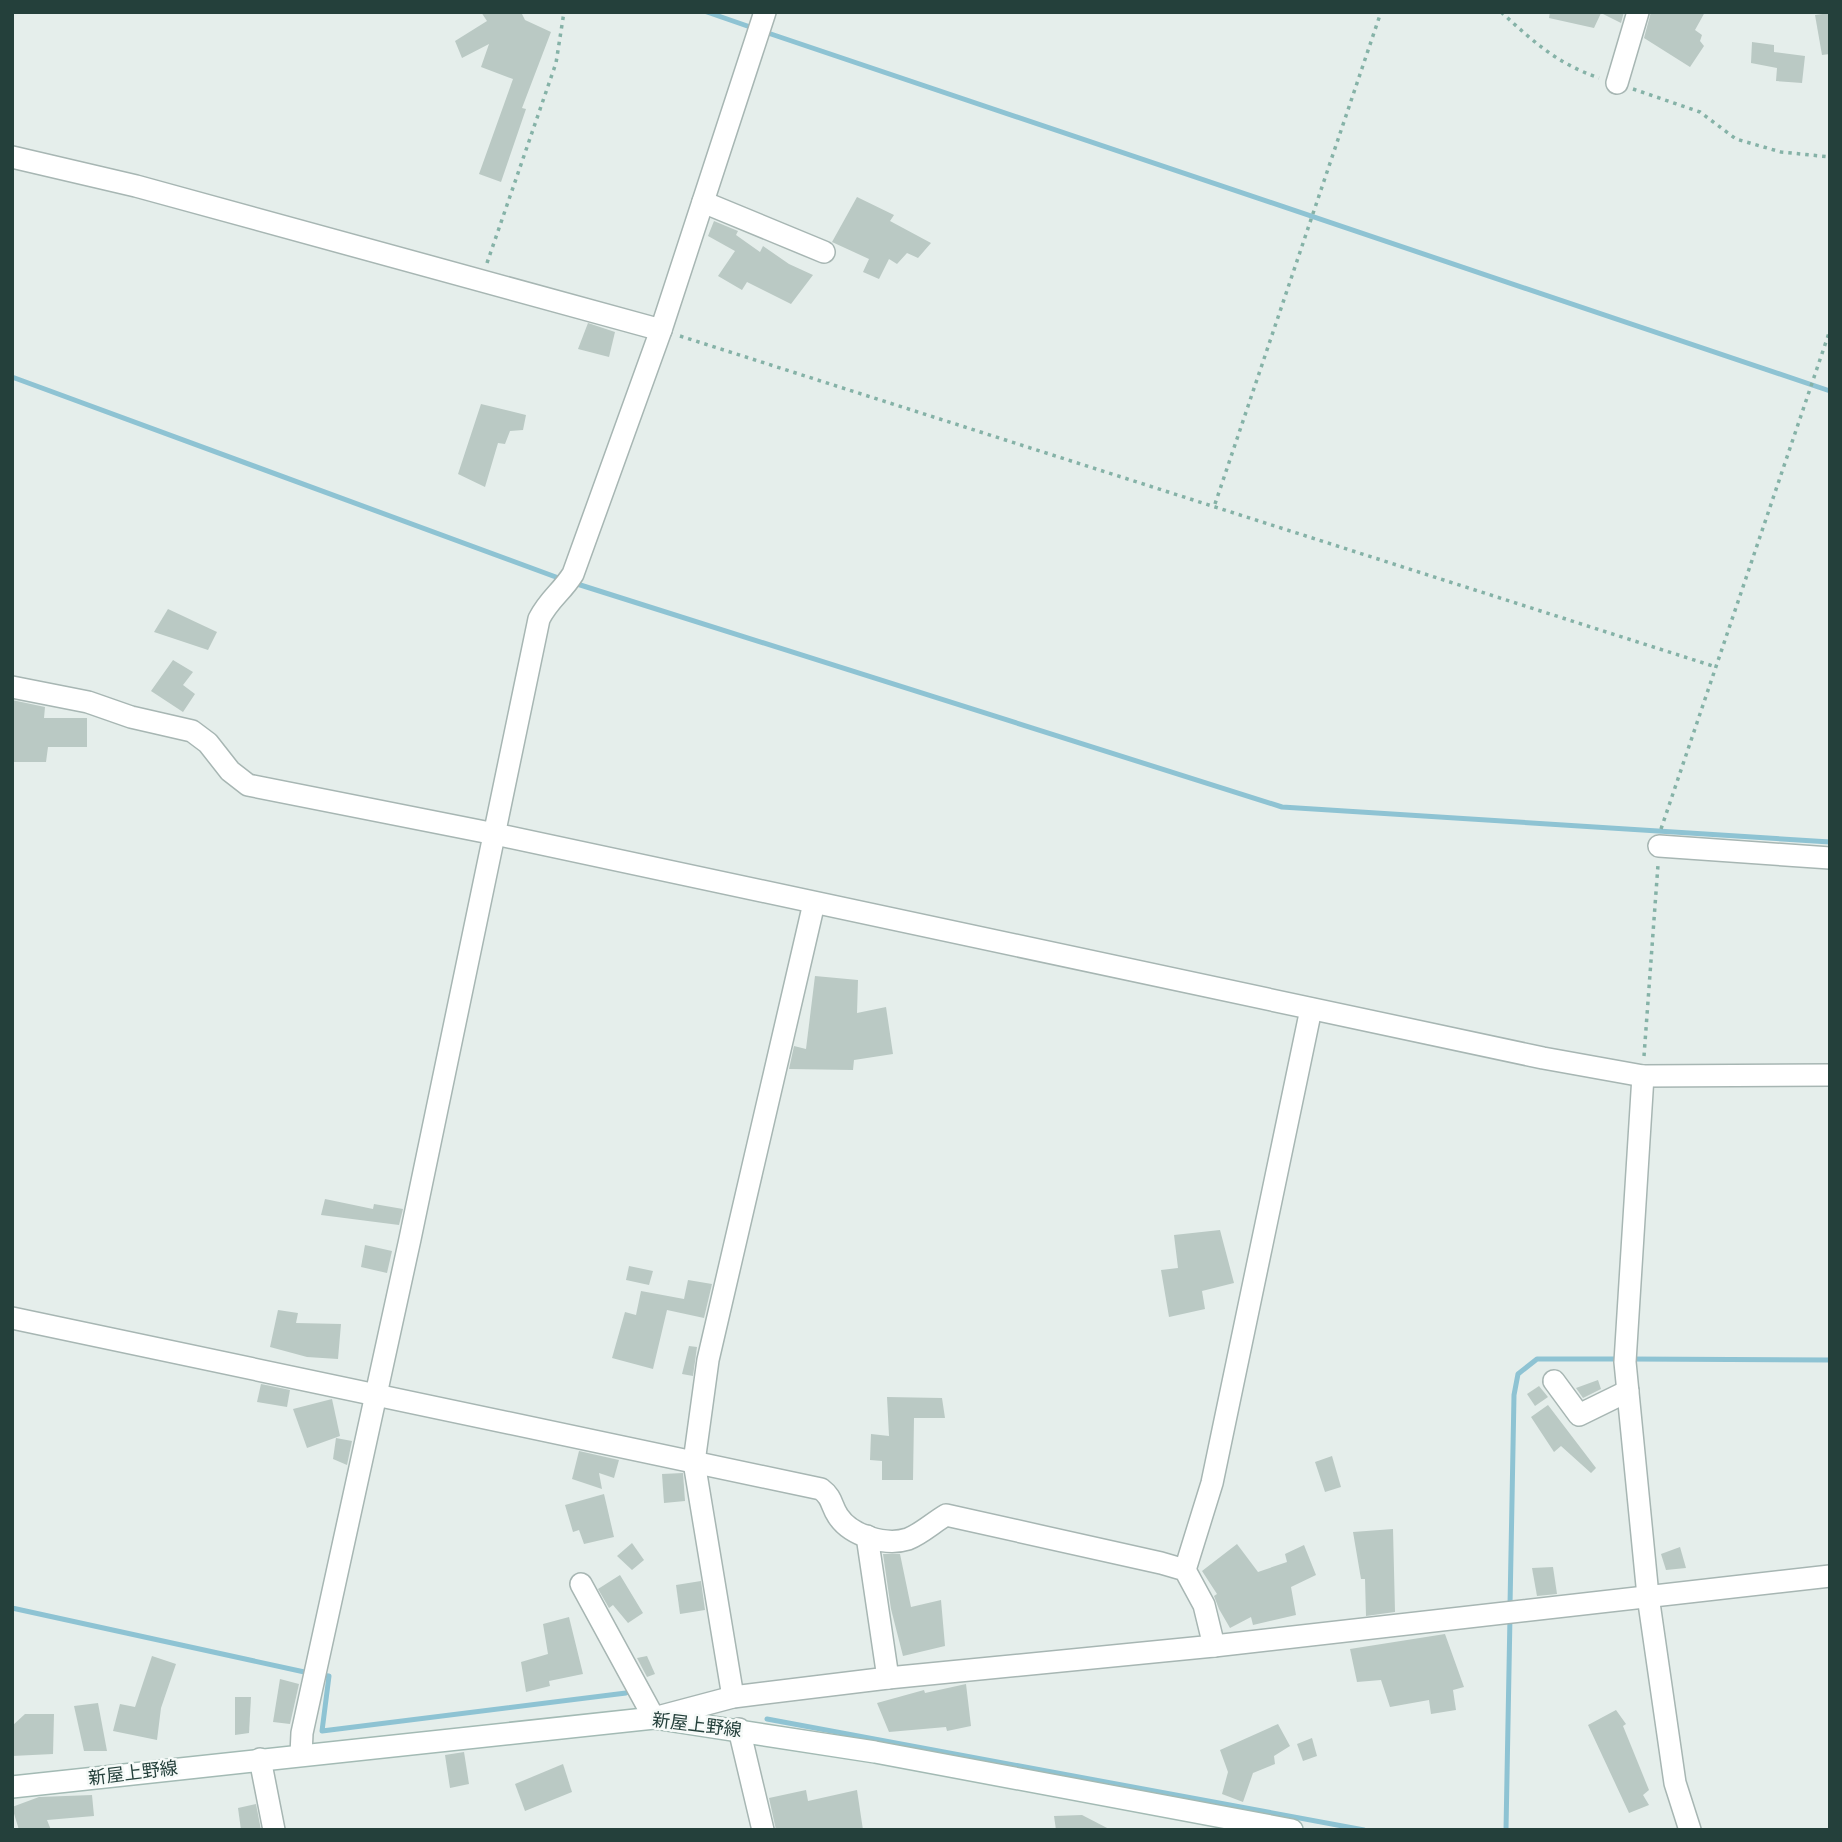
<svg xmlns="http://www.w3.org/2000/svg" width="1842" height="1842" viewBox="0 0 1842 1842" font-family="Raleway,'Noto Sans JP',sans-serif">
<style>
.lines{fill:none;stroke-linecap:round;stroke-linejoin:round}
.stream{stroke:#8ec3d3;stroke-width:5}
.building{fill:#bac9c4}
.minor-casing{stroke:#a7b6b3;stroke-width:24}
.tertiary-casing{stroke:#a7b6b3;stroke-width:24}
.secondary-casing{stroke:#a3bab4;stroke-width:24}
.path{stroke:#85b2a7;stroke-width:3.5;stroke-dasharray:3.5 5;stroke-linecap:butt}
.minor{stroke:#fff;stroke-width:21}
.tertiary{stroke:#fff;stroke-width:21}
.secondary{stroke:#fff;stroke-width:21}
.labels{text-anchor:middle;stroke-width:5;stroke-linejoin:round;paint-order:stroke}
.street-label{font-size:18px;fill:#24403b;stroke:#f6faf8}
</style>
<rect width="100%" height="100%" fill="#e5eeeb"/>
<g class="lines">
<g class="stream">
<path d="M707,12L756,29"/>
<path d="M765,32L1830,391"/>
<path d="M12,377L564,580"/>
<path d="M574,583L1282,807L1830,842"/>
<path d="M1630,1359L1830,1360"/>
<path d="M1510,1606L1514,1395L1518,1374L1537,1359H1620"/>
<path d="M12,1608L309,1673"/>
<path d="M319,1675L329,1676L322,1731L626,1693"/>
<path d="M767,1719L1364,1830"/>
<path d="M1506,1830L1510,1616"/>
</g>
</g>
<g class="building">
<path d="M481,12H521L525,20L551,32L522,108L526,109L501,182L479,174L513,79L481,67L489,44L462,58L455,41L487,21Z"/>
<path d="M1550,12H1624L1621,23L1601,13L1594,28L1549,18Z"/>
<path d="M1651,12H1705L1695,30L1702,35L1700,41L1704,46L1690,67L1644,38Z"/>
<path d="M1830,13V54L1822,55L1815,15Z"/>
<path d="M1752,42L1774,45V52L1805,56L1802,83L1776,81L1777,68L1751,63Z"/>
<path d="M857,197L894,215L890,221L931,243L918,258L907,253L897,264L889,259L879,279L863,272L869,259L832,242Z"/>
<path d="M714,221L738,231L736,235L760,252L763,246L789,264L813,275L791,304L747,282L742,290L718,276L735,251L708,236Z"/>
<path d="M588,323L615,332L609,357L578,349Z"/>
<path d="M481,404L526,415L523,430L510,431L505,444L498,443L485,487L458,474Z"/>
<path d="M168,609L217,632L208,650L154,632Z"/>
<path d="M173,660L193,672L183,685L195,694L183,712L151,691Z"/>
<path d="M12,700L45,707L44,718H87V747H48L46,762H12Z"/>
<path d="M815,976L858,980L857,1013L886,1007L893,1054L854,1060L853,1070L789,1069L794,1046L806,1049Z"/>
<path d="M325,1199L373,1209L374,1204L403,1209L399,1225L321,1215Z"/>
<path d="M1220,1230L1234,1283L1202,1291L1205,1309L1169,1317L1161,1270L1178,1268L1174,1235Z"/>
<path d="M365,1245L392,1251L387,1273L361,1267Z"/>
<path d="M629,1266L653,1271L649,1285L626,1280Z"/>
<path d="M688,1280L712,1284L704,1318L667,1310L653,1369L612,1358L625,1312L636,1315L641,1291L684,1299Z"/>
<path d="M278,1310L298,1313L296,1323L341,1324L338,1359L307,1357L270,1347Z"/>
<path d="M689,1346L697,1347L693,1376L682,1374Z"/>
<path d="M1598,1380L1601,1389L1583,1398L1576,1388Z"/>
<path d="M261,1384L290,1390L287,1407L257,1402Z"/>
<path d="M1539,1386L1548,1397L1535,1406L1527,1394Z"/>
<path d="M887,1397L942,1398L945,1418H914L913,1480H882V1461L870,1460L871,1434L889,1436Z"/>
<path d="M332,1399L340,1436L307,1448L293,1409Z"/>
<path d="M1548,1405L1596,1468L1591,1473L1561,1446L1554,1452L1531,1417Z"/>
<path d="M336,1438L352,1441L347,1465L333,1459Z"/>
<path d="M579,1451L619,1460L614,1478L599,1473L602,1489L572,1479Z"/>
<path d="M1332,1456L1341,1487L1325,1492L1315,1462Z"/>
<path d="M683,1473L685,1501L664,1503L662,1474Z"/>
<path d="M604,1494L614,1537L584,1544L579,1530L573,1532L565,1505Z"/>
<path d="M1393,1529L1395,1612L1366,1616L1365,1579H1361L1353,1532Z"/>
<path d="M632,1543L644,1560L632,1570L617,1556Z"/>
<path d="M1237,1544L1258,1572L1287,1562L1285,1554L1304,1545L1316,1575L1291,1587L1296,1615L1253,1625L1251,1617L1230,1628L1219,1609L1214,1596L1217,1594L1202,1571Z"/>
<path d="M1680,1547L1686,1568L1666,1570L1661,1554Z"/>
<path d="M883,1554H900L911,1607L941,1600L945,1646L903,1656L891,1609Z"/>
<path d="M1553,1567L1557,1594L1537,1596L1532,1568Z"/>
<path d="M620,1575L643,1613L628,1623L613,1605L609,1608L598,1589Z"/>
<path d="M701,1581L705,1610L680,1614L676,1585Z"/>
<path d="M569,1617L583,1674L549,1681L550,1686L526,1692L521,1662L548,1654L543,1624Z"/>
<path d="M1445,1634L1464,1687L1453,1690L1456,1710L1431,1714L1429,1700L1390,1707L1381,1680L1357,1682L1350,1649Z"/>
<path d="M152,1656L176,1664L161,1708L157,1740L113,1731L120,1704L135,1707Z"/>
<path d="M647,1656L655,1674L647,1677L637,1658Z"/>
<path d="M280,1679L299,1684L290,1724L273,1722Z"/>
<path d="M966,1684L971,1726L947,1731L946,1727L889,1732L877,1703L924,1690L925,1693Z"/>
<path d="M235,1697H251L249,1733L235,1735Z"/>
<path d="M98,1703L107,1751H84L74,1706Z"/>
<path d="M1616,1710L1626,1724L1623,1726L1649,1790L1643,1795L1649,1805L1629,1813L1588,1725Z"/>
<path d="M25,1714H54L53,1754L12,1756V1726Z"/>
<path d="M1278,1724L1290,1746L1274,1756L1275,1764L1253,1773L1243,1802L1222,1794L1228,1772L1220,1750Z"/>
<path d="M1312,1738L1317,1756L1303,1761L1297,1744Z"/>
<path d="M464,1752L469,1784L450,1788L445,1755Z"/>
<path d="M563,1764L572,1792L525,1811L515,1784Z"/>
<path d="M806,1790L808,1801L857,1790L863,1830H776L769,1798Z"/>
<path d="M92,1795L94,1816L47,1820L51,1830H19L12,1807L39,1797Z"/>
<path d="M256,1804L261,1830H241L238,1808Z"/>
<path d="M1082,1815L1111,1830H1056L1054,1816Z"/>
</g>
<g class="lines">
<defs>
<g id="minor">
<path d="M1617,83L1638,12"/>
<path d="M12,157L136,186L661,330"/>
<path d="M703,202L824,252"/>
<path d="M12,687L88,702L131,717L192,731L208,743L230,771L248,785L495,834L1543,1058L1643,1076L1830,1075"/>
<path d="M1659,846L1830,858"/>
<path d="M1643,1076L1625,1362L1648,1596L1675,1783L1690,1830"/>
<path d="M12,1318L821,1489C833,1498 831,1506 838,1516C851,1536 886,1546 908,1539C921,1534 934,1522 946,1515L1161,1563L1185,1570L1204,1605L1214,1646"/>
<path d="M1554,1381L1579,1415L1628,1391"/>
<path d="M867,1536L888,1678"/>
<path d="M1185,1570L1212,1483L1311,1009"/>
<path d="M581,1584L654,1718"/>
<path d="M733,1697L694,1462L708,1360L814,903"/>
<path d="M739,1729L763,1830"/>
<path d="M301,1755L302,1733L410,1239L539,619C549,599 561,593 573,574L661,330L765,12"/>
<path d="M260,1759L274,1830"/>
</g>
<path id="tertiary" d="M654,1718L733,1697L888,1678L1214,1646L1830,1576"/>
<path id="secondary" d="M12,1787L654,1718L875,1752L1292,1830"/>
</defs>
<use href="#minor" class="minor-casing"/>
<use href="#tertiary" class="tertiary-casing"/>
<use href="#secondary" class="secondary-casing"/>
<g class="path">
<path d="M1501,12C1534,42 1556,63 1599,78"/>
<path d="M1633,89L1700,112L1736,139L1781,152L1830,157"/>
<path d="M487,263L556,63L564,12"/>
<path d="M680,336L1716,667"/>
<path d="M1215,504L1381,12"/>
<path d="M1661,829L1830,330"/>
<path d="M1644,1056L1658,865"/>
</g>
<use href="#minor" class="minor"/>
<use href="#tertiary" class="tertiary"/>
<use href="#secondary" class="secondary"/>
</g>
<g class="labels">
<g class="street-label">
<text transform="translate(697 1725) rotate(7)" y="6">新屋上野線</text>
<text transform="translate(133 1773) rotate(-7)" y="6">新屋上野線</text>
</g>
</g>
<rect width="1842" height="1842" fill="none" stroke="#24403b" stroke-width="28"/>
</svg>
